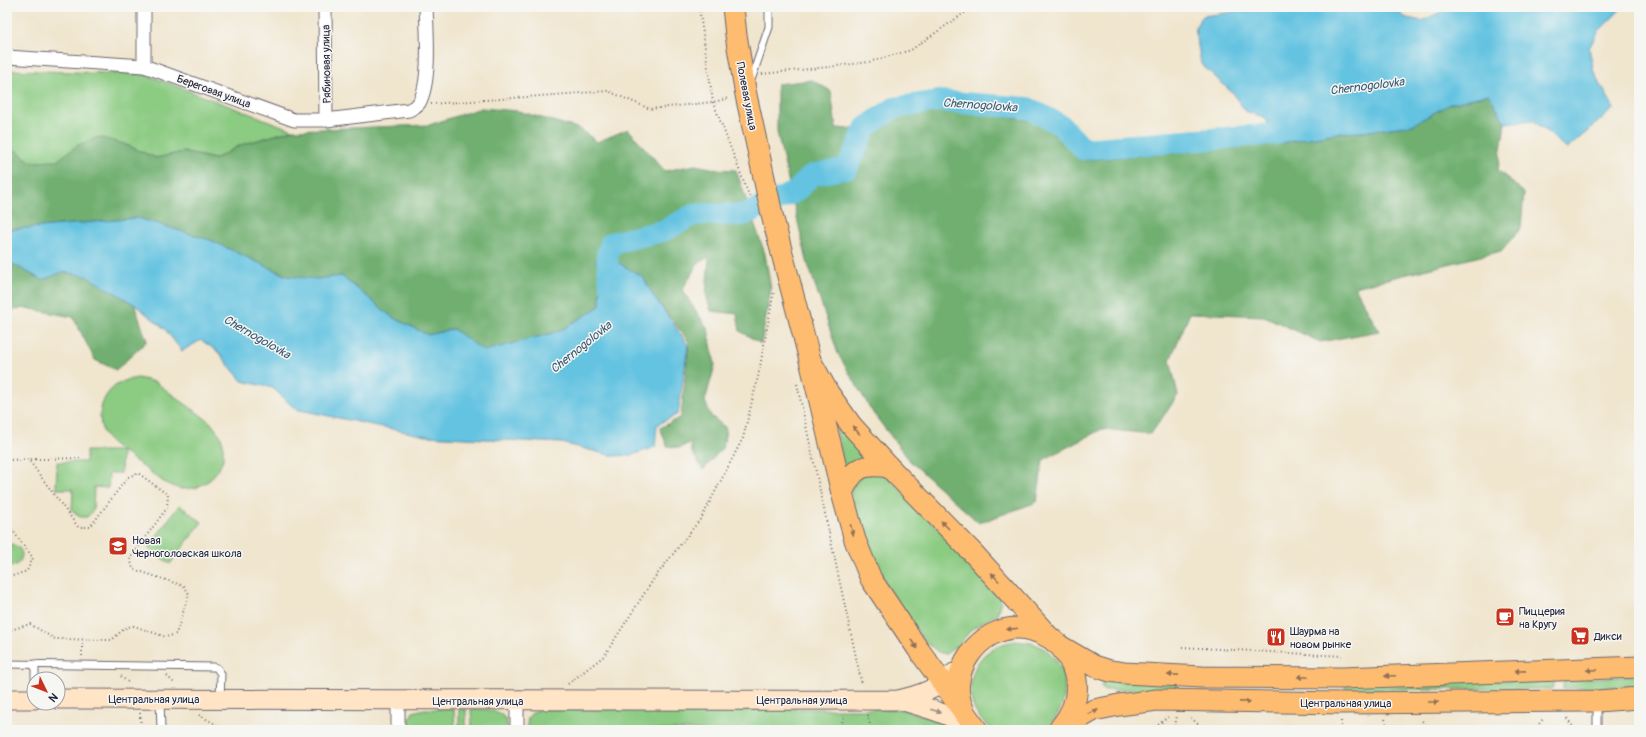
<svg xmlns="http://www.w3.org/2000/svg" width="1646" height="737" viewBox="0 0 1646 737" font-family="Pangolin,sans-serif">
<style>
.green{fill:#8bcb82;stroke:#56765e}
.forest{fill:#70af70;stroke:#496856}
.water{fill:#63c3e1;stroke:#42728e}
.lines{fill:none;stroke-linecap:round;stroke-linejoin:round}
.river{stroke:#63c3e1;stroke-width:22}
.lane-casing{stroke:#6a666e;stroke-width:9}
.street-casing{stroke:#6a666e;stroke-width:15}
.secondary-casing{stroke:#6a666e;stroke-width:21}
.primary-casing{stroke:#6a666e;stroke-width:23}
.path{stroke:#6a666e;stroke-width:2;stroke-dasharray:1 3;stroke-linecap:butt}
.lane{stroke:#fff;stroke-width:7}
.street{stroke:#fff;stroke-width:13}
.secondary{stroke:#ffe4c6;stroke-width:19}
.primary{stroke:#febc70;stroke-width:21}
.oneway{fill:#906f56}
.oneway2{fill:#9c8d87}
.labels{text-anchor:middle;stroke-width:3;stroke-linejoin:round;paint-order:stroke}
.street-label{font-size:11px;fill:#22223b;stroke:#f6f6f2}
.poi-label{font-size:11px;fill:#22223b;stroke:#f6f6f2;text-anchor:start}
.water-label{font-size:12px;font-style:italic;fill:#395a75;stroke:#f6f6f2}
</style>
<rect width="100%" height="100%" fill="#f6f6f2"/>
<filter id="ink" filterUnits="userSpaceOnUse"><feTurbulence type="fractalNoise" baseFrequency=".025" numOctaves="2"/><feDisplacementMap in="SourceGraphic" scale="8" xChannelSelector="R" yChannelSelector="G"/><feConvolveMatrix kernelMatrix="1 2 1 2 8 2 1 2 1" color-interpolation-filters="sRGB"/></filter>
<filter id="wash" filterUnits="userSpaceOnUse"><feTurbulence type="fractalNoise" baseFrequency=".012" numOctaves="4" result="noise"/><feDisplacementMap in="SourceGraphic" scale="16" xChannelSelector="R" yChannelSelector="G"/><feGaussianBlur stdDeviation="0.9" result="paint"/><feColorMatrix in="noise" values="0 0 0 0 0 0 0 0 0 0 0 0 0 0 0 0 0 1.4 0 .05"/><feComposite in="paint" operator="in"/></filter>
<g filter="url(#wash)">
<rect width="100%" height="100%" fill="#f0e5cd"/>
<g class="green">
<path d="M7,70L139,74L152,77L293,130L241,145L215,159L183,152L156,158L124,144L78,145L57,161L31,162L7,144Z"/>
<path d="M138,378L155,382L210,422L220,435L223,443V459L220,467L210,480L196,488L180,489L165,483L122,451L121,473H109L108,488L94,487L93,511L87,517H80L72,510L73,489H56L57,462H86V451H121C116,446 110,443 106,437C94,418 101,393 120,383C125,380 132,379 138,378Z"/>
<path d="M839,428L841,429L870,458L845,471L836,429Z"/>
<path d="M883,472L998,590L1001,601L997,614L973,628L958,645L946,654L938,652L927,643L903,614L866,550L850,490L862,475Z"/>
<path d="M179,505L202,522L170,564L148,548Z"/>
<path d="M7,543C11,544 16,545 19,548C27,557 17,568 7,567Z"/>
<path d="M1016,641C1020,642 1026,642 1031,643C1058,650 1069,677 1063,702C1061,711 1050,728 1041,730C1036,731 1002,731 996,730C992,730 988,726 986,724C964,707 966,668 988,652C996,645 1005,643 1016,641Z"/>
<path d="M1639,676V685L1599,688H1563L1564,679Z"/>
<path d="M1107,680H1177V689L1106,690L1103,689L1101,686L1103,681Z"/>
<path d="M1554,680V687L1551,689H1345L1346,681Z"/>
<path d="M424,709H454L455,728L449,730H407V723L413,712Z"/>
<rect x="459" y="709" width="7" height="18"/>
<path d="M471,709C487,709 508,709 508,730H481L472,727Z"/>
<path d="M540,709H899L936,719L956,730H527C527,717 528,714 540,709Z"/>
</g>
<g class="forest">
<path d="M812,80L831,91L836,128L853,129L867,116L886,117L937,110L966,111L1040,122L1085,160L1281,143L1337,133L1362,132L1412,125L1450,104L1489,94L1505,123L1498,170L1524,193L1521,228L1501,251L1355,287L1379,331L1320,342L1264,316L1190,313L1170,360L1178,395L1151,434L1102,429L1043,460L1037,502L979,523L910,461L873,413L838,354L807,261L777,132V84Z"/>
<path d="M481,108L518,111L580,129L597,142L628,129L665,171L695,165L716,169L736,170L765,254L771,289L761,344L740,331L737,314L711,311L706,294L709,257L698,263L682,290L708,329L715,365L705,401L711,416L726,428L723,447L703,470L691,451V442L680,448L667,446L660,428L681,417L689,342L653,295L643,277L596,259L601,280L600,306L560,331L484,352L453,329L428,335L392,317L342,276L317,279L288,276L210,240L138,218L7,230V144L31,162L57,161L78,145L99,137L124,144L156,158L183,152L215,159L241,145L293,130L429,125Z"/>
<path d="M7,261L42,280L63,272L86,276L134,304L147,341L116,370L95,360L73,317L26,308L7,311Z"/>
</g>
<g class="water">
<path d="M1270,7H1389L1407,18L1422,21L1451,7H1623L1598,32L1589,48L1594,73L1614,108L1567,149L1533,120L1505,123L1489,94L1450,104L1412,125L1362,132L1337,133L1281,143L1264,117L1245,111L1234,94L1201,64L1195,27L1203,16Z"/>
<path d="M138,218L210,240L287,276L317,279L342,276L392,317L428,335L453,329L484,351L560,331L600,306L601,280L596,259L607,256L643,277L653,295L688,345L678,414L657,425L655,447L632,455L613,456L562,443L426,436L295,409L273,388L242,381L217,351L201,340L182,351L164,328L134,304L86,276L63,272L42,280L7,261V230Z"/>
</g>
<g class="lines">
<path class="river" d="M610,285L607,256L611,243L663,231L695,214L743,215L795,192L812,175L847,168L866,127L894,108L938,101L1028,108L1061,125L1083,149L1276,134L1298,113"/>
</g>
</g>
<g filter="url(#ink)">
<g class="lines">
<defs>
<g id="lane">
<path d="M750,83L769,27V7"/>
<path d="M7,664L214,667L217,668L221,674L220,698"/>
<path d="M35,679V664"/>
<path d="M160,700L161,730"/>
<path d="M1597,730V703"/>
</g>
<g id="street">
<path d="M144,7V66"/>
<path d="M325,7L326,120"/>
<path d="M7,57L144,66L294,120H326L409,110C412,108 417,106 419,103C431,82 427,32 426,7"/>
<path d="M398,701V730"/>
<path d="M517,701V730"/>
</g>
<g id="secondary">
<path d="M7,699H34"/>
<path d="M58,699C338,699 618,701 898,700C920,695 938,689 954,673"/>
<path d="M900,700C927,708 952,715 977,730"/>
</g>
<g id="primary">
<path d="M733,7L736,35L746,95L773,219L810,360L842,493L855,540L871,579L918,649L977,730"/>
<path d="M810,360L829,394L851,425L889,467L973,553L1049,637L1060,646L1094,666L1110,671L1124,673L1202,677L1342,678L1639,667"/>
<path d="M842,493C853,468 861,463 889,467"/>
<path d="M963,709C946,672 979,627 1019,628C1030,628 1039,632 1048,637"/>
<path d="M1060,728C1082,702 1082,673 1060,646"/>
<path d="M1059,730L1094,710L1119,705L1157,700L1342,703L1597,701L1639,698"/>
</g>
</defs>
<use href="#lane" class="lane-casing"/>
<use href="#street" class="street-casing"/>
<use href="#secondary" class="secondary-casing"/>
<use href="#primary" class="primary-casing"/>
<g class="path">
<path d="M699,7L713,102L750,198"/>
<path d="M762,74L828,67L869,62L911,50L964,13L984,7"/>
<path d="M431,104L608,91L650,109L713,102L729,98"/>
<path d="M797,384L862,685"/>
<path d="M7,460L80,458"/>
<path d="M7,523L33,558L27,571L7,578"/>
<path d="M7,631L30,624L55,639L112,640C119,634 124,626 134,626L166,637L176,634L189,594L184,586L133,569L130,558L167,508L168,495L138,473L128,477L90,527H78L28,459"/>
<path d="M1182,647L1342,656"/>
<path d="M82,656V640"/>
<path d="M121,676L130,684"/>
<path d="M167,676L174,683"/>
<path d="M568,684L604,656L655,577L702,517L743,438L758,377L774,291"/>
<path d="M140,713L141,730"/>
<path d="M199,715L226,730"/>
<path d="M868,715L871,730"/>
<path d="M1191,718L1205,730"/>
<path d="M1567,718L1575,730"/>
<path d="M1385,719L1388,730"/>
<path d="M1422,721L1433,730"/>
<path d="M455,730H473"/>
<path d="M840,730L844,716"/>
<path d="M1152,730L1168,717"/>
<path d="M1174,730L1177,716"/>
<path d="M1341,730V719"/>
<path d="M1534,730L1543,719"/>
</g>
<use href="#lane" class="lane"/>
<use href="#street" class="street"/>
<use href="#secondary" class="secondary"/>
<use href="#primary" class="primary"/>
</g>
<defs><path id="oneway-solid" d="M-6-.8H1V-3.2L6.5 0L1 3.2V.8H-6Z"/></defs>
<g class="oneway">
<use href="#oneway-solid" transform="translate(856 430) rotate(-131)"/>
<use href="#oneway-solid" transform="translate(945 525) rotate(-134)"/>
<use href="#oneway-solid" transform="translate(852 530) rotate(74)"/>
<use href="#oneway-solid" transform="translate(995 577) rotate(-132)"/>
<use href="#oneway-solid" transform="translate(1012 629) rotate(173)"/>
<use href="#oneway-solid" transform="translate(914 644) rotate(56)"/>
<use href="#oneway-solid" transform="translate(1592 670) rotate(178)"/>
<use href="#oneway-solid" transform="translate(1520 671) rotate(179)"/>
<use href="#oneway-solid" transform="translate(1173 675) rotate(-179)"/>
<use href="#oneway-solid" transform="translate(1390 676) rotate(178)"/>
<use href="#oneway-solid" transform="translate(1303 677) rotate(-180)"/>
<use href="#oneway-solid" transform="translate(1245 702) rotate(1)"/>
<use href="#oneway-solid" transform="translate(1433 702)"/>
<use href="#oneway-solid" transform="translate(1093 712) rotate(-22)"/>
</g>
<use class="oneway2" href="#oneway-solid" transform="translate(936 711) rotate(17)"/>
</g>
<defs>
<symbol id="school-square" viewBox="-11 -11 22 22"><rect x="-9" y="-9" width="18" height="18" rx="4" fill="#c8321e" stroke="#f6f6f2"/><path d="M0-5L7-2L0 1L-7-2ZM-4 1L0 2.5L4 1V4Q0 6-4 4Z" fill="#fff"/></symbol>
<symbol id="cafe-square" viewBox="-11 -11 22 22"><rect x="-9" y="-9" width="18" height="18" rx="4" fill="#c8321e" stroke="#f6f6f2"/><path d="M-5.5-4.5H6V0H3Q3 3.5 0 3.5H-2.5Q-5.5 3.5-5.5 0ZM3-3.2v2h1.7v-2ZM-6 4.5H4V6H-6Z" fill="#fff"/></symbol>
<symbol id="supermarket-square" viewBox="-11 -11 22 22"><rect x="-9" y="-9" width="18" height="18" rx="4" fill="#c8321e" stroke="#f6f6f2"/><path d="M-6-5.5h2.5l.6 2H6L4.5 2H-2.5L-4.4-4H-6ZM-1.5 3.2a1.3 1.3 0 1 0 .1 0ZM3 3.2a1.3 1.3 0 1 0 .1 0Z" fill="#fff"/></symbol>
<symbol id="restaurant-square" viewBox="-11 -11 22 22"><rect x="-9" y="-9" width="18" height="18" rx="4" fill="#c8321e" stroke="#f6f6f2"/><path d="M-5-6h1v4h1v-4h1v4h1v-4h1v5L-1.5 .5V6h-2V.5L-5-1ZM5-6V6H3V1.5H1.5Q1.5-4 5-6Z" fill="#fff"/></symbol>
</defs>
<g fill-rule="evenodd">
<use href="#school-square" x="107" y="535" width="22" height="22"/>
<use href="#cafe-square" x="1494" y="606" width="22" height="22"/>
<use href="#supermarket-square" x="1569" y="625" width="22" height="22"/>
<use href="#restaurant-square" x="1265" y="626" width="22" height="22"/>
</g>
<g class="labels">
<g class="street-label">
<text transform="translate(326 64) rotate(-91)" y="4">Рябиновая улица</text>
<text transform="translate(214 91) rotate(20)" y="4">Береговая улица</text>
<text transform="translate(747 96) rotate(79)" y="4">Полевая улица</text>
<text x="154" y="703">Центральная улица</text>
<text x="802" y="704">Центральная улица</text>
<text x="478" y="705">Центральная улица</text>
<text x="1346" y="707">Центральная улица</text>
</g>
<g class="poi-label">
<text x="132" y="544">Новая<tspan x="132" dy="13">Черноголовская школа</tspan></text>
<text x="1519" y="615">Пиццерия<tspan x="1519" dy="13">на Кругу</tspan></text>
<text x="1290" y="635">Шаурма на<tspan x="1290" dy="13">новом рынке</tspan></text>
<text x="1594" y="640">Дикси</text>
</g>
<g class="water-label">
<text transform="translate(1367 86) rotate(-7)" y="4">Chernogolovka</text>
<text transform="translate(980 105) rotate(4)" y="4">Chernogolovka</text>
<text transform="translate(257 337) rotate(30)" y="4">Chernogolovka</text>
<text transform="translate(581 347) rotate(-39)" y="4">Chernogolovka</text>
</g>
</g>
<rect width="1646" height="737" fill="none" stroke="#f6f6f2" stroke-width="24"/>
<g transform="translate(46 691) rotate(133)"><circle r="19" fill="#f6f6f2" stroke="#a1a1a9"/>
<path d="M0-3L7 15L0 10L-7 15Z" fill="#c8321e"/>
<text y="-6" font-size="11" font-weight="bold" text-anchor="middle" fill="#22223b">N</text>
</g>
</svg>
